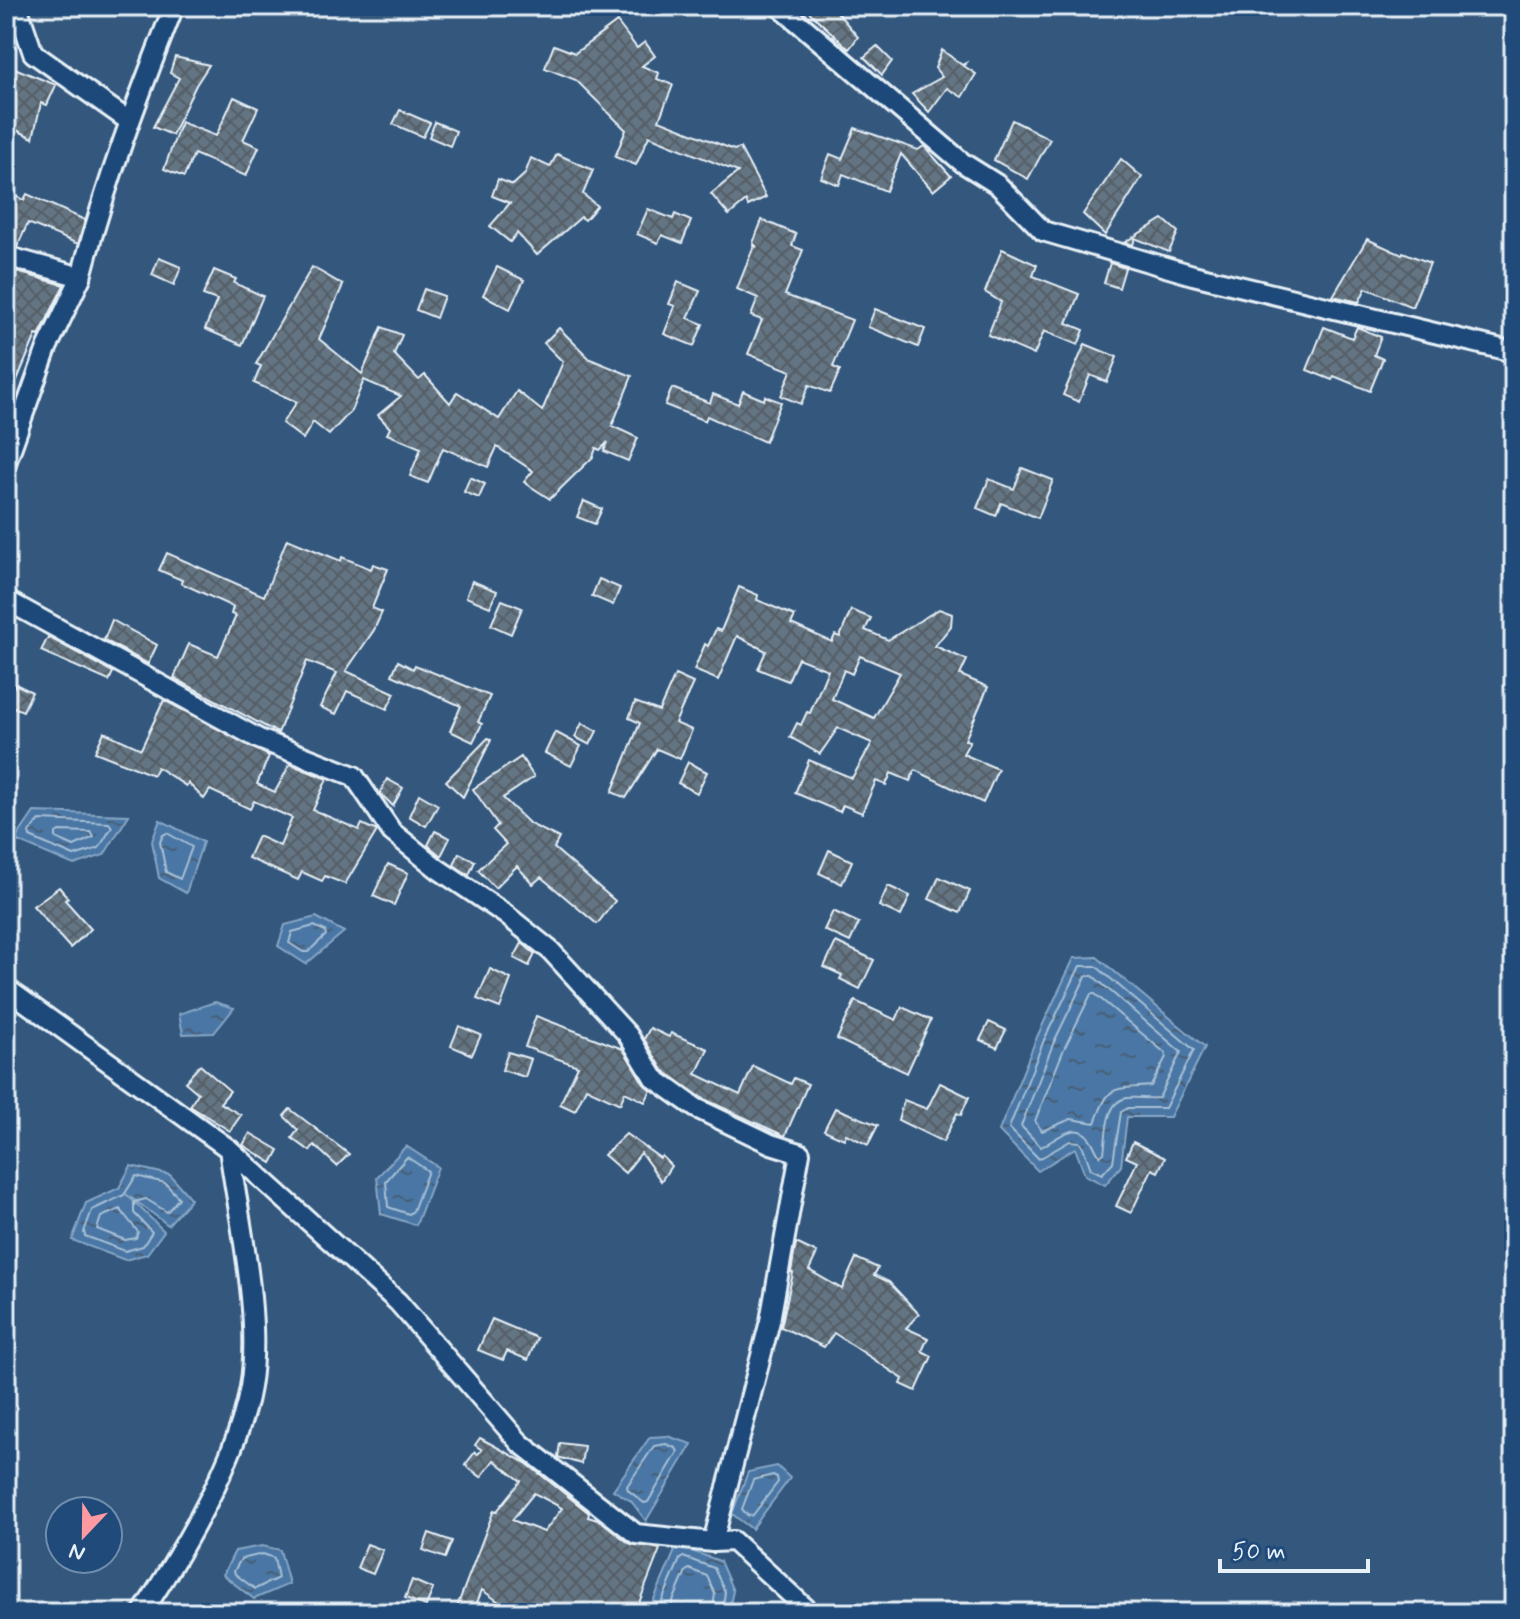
<svg xmlns="http://www.w3.org/2000/svg" width="1520" height="1619" viewBox="0 0 1520 1619" font-family="Mynerve,sans-serif">
<style>
.water{fill:url(#water-ripples);stroke:#88a7c6;stroke-width:2}
.lines{fill:none;stroke-linecap:round;stroke-linejoin:round}
.shore{stroke:#a8c0d6;stroke-width:2}
.building{fill:url(#building-cross-hatch);stroke:#e8f1f8;stroke-width:2;fill-rule:evenodd}
.street-casing{stroke:#e8f1f8;stroke-width:24}
.street{stroke:#1f4a7a;stroke-width:18}
</style>
<defs>
<pattern id="water-ripples" width="26" height="14" patternUnits="userSpaceOnUse" patternTransform="scale(2)"><rect width="26" height="14" fill="#4876a4"/><path d="M2 4q2-2 4 0t4 0M15 11q2-2 4 0t4 0" fill="none" stroke="#475f77"/></pattern>
<pattern id="building-cross-hatch" width="8" height="8" patternUnits="userSpaceOnUse" patternTransform="scale(2)"><rect width="8" height="8" fill="#637483"/><path d="M0 0l8 8M0 8l8-8" fill="none" stroke="#545e66"/></pattern>
</defs>
<rect width="100%" height="100%" fill="#33577d"/>
<filter id="ink" filterUnits="userSpaceOnUse"><feTurbulence type="fractalNoise" baseFrequency=".0125" numOctaves="2"/><feDisplacementMap in="SourceGraphic" scale="16" xChannelSelector="R" yChannelSelector="G"/><feConvolveMatrix kernelMatrix="1 2 1 2 8 2 1 2 1" color-interpolation-filters="sRGB"/></filter>
<g filter="url(#ink)">
<g class="water">
<path d="M34,812L129,815L104,855L74,865L15,840Z"/>
<path d="M160,820L203,842L186,893L159,878L152,841Z"/>
<path d="M316,917L344,932L306,964L278,946L285,925Z"/>
<path d="M1097,957L1205,1047L1170,1117H1127L1121,1166L1105,1185L1085,1175L1075,1148L1038,1171L999,1131L1037,1037L1074,958Z"/>
<path d="M215,1002L234,1008L214,1033L183,1034L179,1014Z"/>
<path d="M406,1146L438,1167L416,1225L381,1214L377,1177Z"/>
<path d="M131,1166L170,1175L191,1199L168,1225L126,1194L164,1231L147,1254L125,1260L72,1240L86,1203L119,1188Z"/>
<path d="M667,1436L692,1444L646,1521L631,1501L613,1490L650,1437Z"/>
<path d="M777,1466L790,1478L752,1529L732,1514L748,1472Z"/>
<path d="M262,1546L280,1550L289,1584L254,1599L223,1575L235,1551Z"/>
<path d="M677,1546L720,1561L733,1591L728,1613H648Z"/>
</g>
<g class="lines">
<g class="shore">
<path d="M40,820L109,823L112,827L99,848L74,856L30,837L29,832Z"/>
<path d="M59,831L91,832L94,837L74,846L56,838V833Z"/>
<path d="M167,833L192,847L180,879L166,872L160,842L163,835Z"/>
<path d="M314,926L325,931L326,935L308,952H303L289,943L292,932Z"/>
<path d="M1080,966H1096L1194,1050L1165,1108H1128L1121,1112L1113,1162L1102,1174L1091,1169L1083,1147L1079,1142L1070,1141L1039,1159L1009,1128L1044,1040Z"/>
<path d="M1086,976H1093L1181,1052L1159,1098C1148,1099 1137,1097 1127,1098C1104,1102 1107,1136 1104,1153L1100,1156C1095,1151 1095,1145 1090,1139C1076,1119 1056,1140 1041,1147L1021,1126L1053,1044Z"/>
<path d="M1091,994H1095L1165,1053L1166,1057L1151,1086C1111,1090 1110,1083 1095,1123L1071,1119L1042,1131L1035,1121L1064,1049Z"/>
<path d="M407,1157L428,1171L413,1211L409,1214L388,1207L386,1181Z"/>
<path d="M136,1176L165,1183L179,1198L167,1212L146,1199L134,1202V1213L152,1232L143,1246L125,1251L85,1236L84,1232L92,1210L124,1195Z"/>
<path d="M120,1209L138,1232L136,1238L125,1240L97,1229L101,1217Z"/>
<path d="M666,1444L676,1448L678,1452L648,1502L644,1503L628,1490L627,1486L654,1446Z"/>
<path d="M773,1475L777,1477L778,1482L753,1515L748,1516L742,1509L753,1480Z"/>
<path d="M263,1554L274,1558L278,1578L255,1589L235,1574L234,1571L241,1559Z"/>
<path d="M657,1613L680,1559L683,1557L714,1568L725,1592L722,1613"/>
<path d="M668,1613L686,1571L689,1569L707,1576L715,1594L712,1613"/>
</g>
</g>
<g class="building">
<path d="M803,6H832L858,37L849,49Z"/>
<path d="M617,22L637,48L645,42L655,56L642,66L659,73L657,79L673,85L659,120L734,150L740,148L766,197L748,206L746,201L729,215L711,194L738,172L649,136L636,165L615,157L626,130L576,80L545,68L554,45L575,53Z"/>
<path d="M877,46L892,61L882,75L864,57Z"/>
<path d="M942,50L962,65L966,63L964,66L976,74L962,97L947,88L929,112L912,94L942,77L935,68Z"/>
<path d="M175,57L209,65L196,85L172,135L153,127L179,78L170,73Z"/>
<path d="M12,67L56,85L47,105L41,103L33,138L6,125V80Z"/>
<path d="M234,97L258,108L243,140L259,147L246,176L194,154L184,177L164,169L181,122L216,136Z"/>
<path d="M400,110L430,123L423,137L393,124Z"/>
<path d="M1012,120L1050,139L1028,179L994,160Z"/>
<path d="M435,122L456,131L450,146L429,137Z"/>
<path d="M855,128L918,150L924,146L951,176L933,191L901,154L886,191L843,174L839,185L821,178L830,154L842,159Z"/>
<path d="M557,154L593,170L583,194L597,206L585,220L581,217L537,255L517,233L510,242L490,226L510,203L492,196L498,179L513,185L525,174L531,158L550,167Z"/>
<path d="M1121,159L1142,177L1105,235L1083,214Z"/>
<path d="M6,192L24,200L27,194L85,220L78,244L28,223L17,247L6,244Z"/>
<path d="M648,209L673,219L675,214L691,221L682,243L662,235L658,243L637,234Z"/>
<path d="M1163,219L1178,232L1169,252L1135,238L1133,245L1125,242Z"/>
<path d="M762,220L796,234L792,246L803,250L785,295L852,320L833,367L840,370L830,393L809,385L801,404L781,396L791,371L748,354L762,320L751,316L758,298L737,289L754,246L757,247L753,243Z"/>
<path d="M1367,239L1402,255L1403,252L1430,263L1412,307L1366,288L1359,302L1333,296Z"/>
<path d="M1002,249L1037,265L1033,276L1079,294L1067,323L1084,330L1078,345L1044,331L1034,355L988,335L1001,302L985,292Z"/>
<path d="M159,258L181,267L174,285L152,275Z"/>
<path d="M1110,263L1125,268L1119,288L1104,283Z"/>
<path d="M312,267L343,285L319,339L362,374L382,327L402,335L394,354L419,380L425,375L450,403L457,392L499,419L517,391L542,411L563,362L544,343L559,328L590,359L632,376L612,426L638,438L628,461L604,451L608,442L600,450L596,448L593,457L550,499L524,482L533,471L497,447L488,467L443,448L428,483L410,476L421,448L387,434L390,428L378,415L401,396L364,380L351,411L329,435L313,422L303,439L282,423L297,402L254,383L261,366L256,364Z"/>
<path d="M497,267L524,280L510,309L483,295Z"/>
<path d="M6,269L64,285L39,336L36,335L6,406V353L12,338L6,336Z"/>
<path d="M214,270L236,279L234,283L263,296L242,345L205,329L217,300L203,295Z"/>
<path d="M678,282L700,291L688,318L703,324L694,346L664,334L675,306L669,304Z"/>
<path d="M424,289L444,296L436,318L416,310Z"/>
<path d="M875,309L925,329L918,347L868,327Z"/>
<path d="M1324,327L1352,338L1357,327L1381,337L1374,355L1383,359L1370,391L1334,376L1332,380L1307,370Z"/>
<path d="M1085,344L1117,357L1107,382L1090,375L1079,402L1063,395Z"/>
<path d="M672,388L710,403L713,394L738,404L743,391L764,400L765,396L781,402L765,442L707,416L705,421L665,405Z"/>
<path d="M1022,468L1053,480L1038,518L1001,503L996,516L977,508L989,479L1014,489Z"/>
<path d="M470,477L485,484L479,498L464,492Z"/>
<path d="M584,501L602,509L595,524L577,517Z"/>
<path d="M287,539L341,561L342,557L371,569L373,564L388,569L372,608L382,612L374,630L346,671L395,693L387,709L347,691L336,714L320,707L337,673L307,661L278,733L174,678L189,644L218,656L236,616L231,614L233,607L181,583L182,580L159,570L167,553L264,596Z"/>
<path d="M599,579L620,588L613,605L592,596Z"/>
<path d="M472,581L497,591L490,607L466,597Z"/>
<path d="M739,587L758,595L757,600L795,616L791,624L832,642L835,635L840,637L851,610L871,618L865,630L888,640L939,609L952,614L951,626L935,646L967,660L960,675L988,687L965,740L970,741L963,754L998,769L983,803L915,770L910,781L891,773L886,785L876,781L862,813L843,805L840,812L795,793L809,760L852,778L872,743L838,728L820,754L790,737L797,723L801,725L807,712L810,713L828,670L798,658L788,681L758,669L766,651L737,636L718,680L694,670L705,644L708,646L716,629L721,631ZM860,656L900,673L874,718L832,699L844,670L852,674Z"/>
<path d="M502,600L522,608L511,634L491,625Z"/>
<path d="M112,620L157,645L148,664L104,640Z"/>
<path d="M48,637L113,672L109,681L41,651Z"/>
<path d="M398,661L413,669L415,665L490,696L478,722L482,724L473,742L450,731L461,706L392,675Z"/>
<path d="M675,675L693,683L675,723L692,730L680,759L657,749L626,798L612,792L640,723L629,718L635,702L659,711Z"/>
<path d="M15,684L32,692L23,711L6,704Z"/>
<path d="M164,700L269,756L257,784L275,792L290,764L327,779L313,810L359,830L362,824L377,831L345,884L325,876L322,881L302,872L298,880L248,858L258,836L280,846L292,818L254,801L250,809L210,790L204,799L188,783L186,786L157,767L153,775L95,752L104,732L141,749Z"/>
<path d="M582,723L597,731L590,745L575,737Z"/>
<path d="M555,732L581,746L571,766L545,753Z"/>
<path d="M488,738L491,740L463,797L446,781Z"/>
<path d="M521,757L534,777L503,798L530,824L559,838L554,848L615,901L597,924L541,877L533,884L517,866L495,888L478,870L506,844L493,830L498,825L473,789Z"/>
<path d="M688,762L707,772L697,793L678,783Z"/>
<path d="M387,779L403,788L393,806L380,793Z"/>
<path d="M419,794L438,805L426,826L409,816Z"/>
<path d="M435,831L450,838L441,856L428,845Z"/>
<path d="M829,850L852,861L842,884L819,873Z"/>
<path d="M459,853L475,861L469,875L454,865Z"/>
<path d="M388,864L408,873L394,905L373,896Z"/>
<path d="M939,877L970,891L960,913L929,899Z"/>
<path d="M888,886L910,896L901,916L879,906Z"/>
<path d="M59,887L68,898L65,900L91,929L70,948L33,906Z"/>
<path d="M833,911L859,923L850,942L824,930Z"/>
<path d="M836,942L874,960L860,989L840,979L842,975L824,967Z"/>
<path d="M522,943L535,954L529,966L514,958Z"/>
<path d="M490,969L511,979L500,1008L477,999Z"/>
<path d="M855,1001L896,1020L902,1007L931,1020L907,1073L837,1039Z"/>
<path d="M536,1016L623,1049L644,1084L651,1090L645,1102L625,1092L620,1104L586,1088L575,1111L560,1104L578,1066L525,1047Z"/>
<path d="M989,1022L1006,1030L997,1048L980,1040Z"/>
<path d="M459,1026L481,1035L472,1055L451,1046Z"/>
<path d="M650,1028L669,1037L671,1033L708,1049L696,1074L740,1095L753,1066L791,1084L794,1078L808,1084L785,1136L702,1098L663,1070L644,1039Z"/>
<path d="M508,1052L531,1059L525,1077L502,1070Z"/>
<path d="M200,1065L230,1091L220,1103L241,1115L230,1131L190,1106L198,1093L185,1082Z"/>
<path d="M940,1083L969,1097L961,1115L957,1113L943,1142L898,1120L904,1100L927,1109Z"/>
<path d="M835,1108L878,1125L868,1145L846,1134L844,1139L824,1130Z"/>
<path d="M290,1109L349,1154L337,1166L314,1145L310,1151L292,1138L298,1130L284,1116Z"/>
<path d="M250,1133L279,1150L272,1163L243,1145Z"/>
<path d="M626,1134L660,1158L662,1156L671,1166L661,1181L641,1153L625,1173L604,1155Z"/>
<path d="M1133,1142L1165,1158L1158,1172L1152,1169L1131,1213L1116,1206L1137,1162L1126,1157Z"/>
<path d="M796,1243L817,1253L809,1270L842,1289L856,1258L878,1268L874,1275L889,1282L919,1314L906,1328L928,1338L922,1351L932,1356L916,1391L901,1384L903,1379L834,1333L824,1347L781,1327L793,1273L791,1272Z"/>
<path d="M492,1319L537,1338L528,1360L507,1351L503,1360L478,1350Z"/>
<path d="M480,1438L526,1463L589,1513L588,1517L601,1521L629,1543L660,1549L635,1613H515L482,1590L473,1613L457,1607L494,1510L497,1511L521,1481L494,1460L481,1477L465,1465L475,1452L478,1454L482,1450L475,1445ZM534,1493L562,1508L544,1532L512,1520Z"/>
<path d="M560,1443L584,1446L581,1464L558,1457Z"/>
<path d="M429,1533L452,1541L445,1558L423,1550Z"/>
<path d="M367,1544L383,1550L373,1574L357,1568Z"/>
<path d="M412,1580L433,1589L426,1606L405,1598Z"/>
</g>
<g class="lines">
<defs>
<g id="street">
<path d="M17,6L33,53L129,121"/>
<path d="M779,6L963,163L998,185L1043,231L1193,275L1514,352"/>
<path d="M6,256L81,277L47,348L6,463"/>
<path d="M81,277C105,184 139,95 174,6"/>
<path d="M6,600L259,739L354,776L392,832L438,869L505,914L551,951L628,1035L654,1078L696,1108L771,1144L800,1153L770,1321L713,1542"/>
<path d="M6,988L229,1149C239,1220 262,1318 250,1387C238,1459 182,1552 142,1613"/>
<path d="M229,1149L398,1302L520,1443L636,1534L713,1542L733,1541L811,1613"/>
</g>
</defs>
<use href="#street" class="street-casing"/>
<use href="#street" class="street"/>
</g>
</g>
<rect width="1520" height="1619" fill="none" stroke="#1f4a7a" stroke-width="32"/>
<rect x="16" y="16" width="1488" height="1587" fill="none" stroke="#e8f1f8" stroke-width="3" filter="url(#ink)"/>
<g transform="translate(84 1535) rotate(202)"><circle r="38" fill="#1f4a7a" stroke="#6f8dac" stroke-width="2"/>
<path d="M0-6L14 30L0 20L-14 30Z" fill="#ff9aa2"/>
<text y="-12" font-size="22" font-weight="bold" text-anchor="middle" fill="#e8f1f8">N</text>
</g>
<path d="M1220 1559v12h148v-12" fill="none" stroke="#e8f1f8" stroke-width="4"/>
<text x="1232" y="1559" font-size="24" fill="#e8f1f8" stroke="#1f4a7a" stroke-width="6" paint-order="stroke">50 m</text>
</svg>
